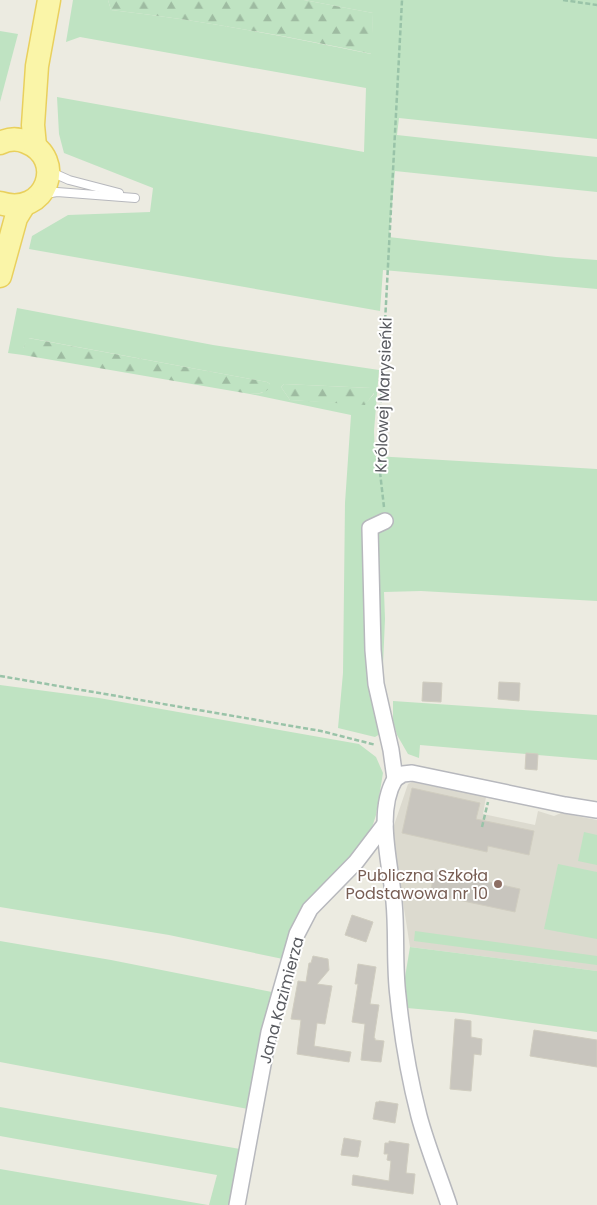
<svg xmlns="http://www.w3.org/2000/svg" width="597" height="1205" viewBox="0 0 597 1205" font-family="Poppins,sans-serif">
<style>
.education{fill:#dcdacf}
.green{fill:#bfe3c2;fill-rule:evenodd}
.forest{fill:url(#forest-firs)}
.building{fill:#c8c5be;stroke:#d0cdc0}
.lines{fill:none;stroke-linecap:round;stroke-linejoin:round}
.lane-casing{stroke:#b7b8bd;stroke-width:10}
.street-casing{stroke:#b7b8bd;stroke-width:18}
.primary-casing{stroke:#e9d05d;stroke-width:25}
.path{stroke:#99c3a8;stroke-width:2.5;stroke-dasharray:5 2.5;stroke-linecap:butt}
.lane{stroke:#fff;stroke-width:8}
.street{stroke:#fff;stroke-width:15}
.primary{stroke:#faf5a8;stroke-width:22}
.education-dot{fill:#8d6e63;stroke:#fff;stroke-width:2}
.labels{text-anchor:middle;stroke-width:4;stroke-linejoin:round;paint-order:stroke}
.street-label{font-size:16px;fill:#5a5c61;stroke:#fff}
.education-label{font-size:16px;fill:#785e54;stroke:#fff;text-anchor:end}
</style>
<defs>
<pattern id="forest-firs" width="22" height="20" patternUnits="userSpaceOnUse" patternTransform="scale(1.25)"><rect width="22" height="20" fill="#bfe3c2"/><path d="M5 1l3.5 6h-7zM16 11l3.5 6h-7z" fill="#9ebba1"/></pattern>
</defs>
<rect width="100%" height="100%" fill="#ecebe1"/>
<path class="education" d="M412,782L486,797L483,814L535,825L538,811L554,816L561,813L597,820V971L410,947L392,831L408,784Z"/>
<g class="green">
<path d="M73,0H108L111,10C199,20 285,36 371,54L373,13L304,0H597V139L399,118L397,135L597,157V192L395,171L389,237L556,257L597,260V289L383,270L380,311L29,249L32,236L68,215L150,212L153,188L64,153L59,134L57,97L364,152L366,88L80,37L66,42Z"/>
<path d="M0,31L18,34L0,102Z"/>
<path d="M17,308L213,345L379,370L374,431L375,456L597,469V601L421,591L384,592L385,619L380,734L375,737L338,728L343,673L345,503L351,415L250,394L262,393L270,384L267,382L29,338L23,348V355L8,353ZM284,384L371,388H374V394L365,404L290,400L281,387Z"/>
<path d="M0,685L99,698L359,744L376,757L383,773L376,815L368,840L283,959L169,935L0,907Z"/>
<path d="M393,701L597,715V760L420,745L419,758L408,754L397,735L393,721Z"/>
<path d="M584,832L597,835V865L578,861Z"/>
<path d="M558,864L597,872V939L544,929Z"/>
<path d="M415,931L597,956V965L414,941Z"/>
<path d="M0,941L111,960L272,992L248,1109L0,1062Z"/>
<path d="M410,947L597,971V1032L463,1013L407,1008L404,983Z"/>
<path d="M0,1107L240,1149L232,1205H209L217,1175L0,1136Z"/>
<path d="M0,1169L208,1205H0Z"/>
</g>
<g class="forest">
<path d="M108,0H304L373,13L372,54C285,36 199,20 111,10Z"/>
<path d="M28,338L267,382L270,384C269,394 259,393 250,394L23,355V348Z"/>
<path d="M284,384L371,388H374V393L365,405L290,400L281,387Z"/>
</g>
<g class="building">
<path d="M423,682L442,683L441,702L422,701Z"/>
<path d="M499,682L520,683L519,701L498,699Z"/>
<path d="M526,753L538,754L537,770L525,769Z"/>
<path d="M412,788L480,803L476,819L534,831L529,855L488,846L487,852L402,833Z"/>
<path d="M435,870L520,889L515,912L430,894Z"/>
<path d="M352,915L373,922L366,942L345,935Z"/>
<path d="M313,956L328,959L329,970L317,984L332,986L325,1024L317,1023L314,1046L351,1052L349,1062L297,1054L301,1020L291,1019L298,981L306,982L309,963H311Z"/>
<path d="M358,964L376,967L370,1004L379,1005L374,1038H375V1040L384,1041L381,1062L361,1060L365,1024L352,1022L358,984H355Z"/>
<path d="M455,1019L471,1021V1037L482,1039L481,1055L474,1054L471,1091L450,1089Z"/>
<path d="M534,1030L597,1040V1067L530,1056Z"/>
<path d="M379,1101L398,1104L395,1123L373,1119L376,1102H379Z"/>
<path d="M344,1138L361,1141L358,1157L341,1155Z"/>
<path d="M389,1141L409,1144L406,1173L415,1174L413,1194L352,1185L353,1175L389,1181L391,1161L387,1160L388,1154H384L385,1143H389Z"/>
</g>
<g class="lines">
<defs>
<g id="lane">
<path d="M51,172L69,180L119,193"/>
<path d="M46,194L57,192L135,198"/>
</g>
<g id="street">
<path d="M385,521L370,528L373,650L376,684L391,750L395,779"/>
<path d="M395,779C375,812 391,866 394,902C397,933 394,965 398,996C402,1036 409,1077 419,1116C427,1146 439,1175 449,1205"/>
<path d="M395,779L403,774L412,773L565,805L597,810"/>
<path d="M237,1205L269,1032L297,934L310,909L356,862L385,824"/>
</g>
<g id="primary">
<path d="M0,143C8,139 17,138 26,142C67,158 47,218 0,203"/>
<path d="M35,146L33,125L37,66L49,0"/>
<path d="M0,276L16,218L24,205"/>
</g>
</defs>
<use href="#lane" class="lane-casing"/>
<use href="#street" class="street-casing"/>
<use href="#primary" class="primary-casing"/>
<g class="path">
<path d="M563,0L597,5"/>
<path d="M384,507L378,455L402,0"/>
<path d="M0,676L321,731L376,745"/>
<path d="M482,827L488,802"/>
</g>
<use href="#lane" class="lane"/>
<use href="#street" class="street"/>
<use href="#primary" class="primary"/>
</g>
<circle class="education-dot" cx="498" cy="884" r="5"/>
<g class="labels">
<g class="street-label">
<text transform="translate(383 395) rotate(-88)" y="6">Królowej Marysieńki</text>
<text transform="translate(281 1000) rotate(-75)" y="6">Jana Kazimierza</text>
</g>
<g class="education-label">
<text x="488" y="881">Publiczna Szkoła<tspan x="488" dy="18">Podstawowa nr 10</tspan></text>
</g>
</g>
</svg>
